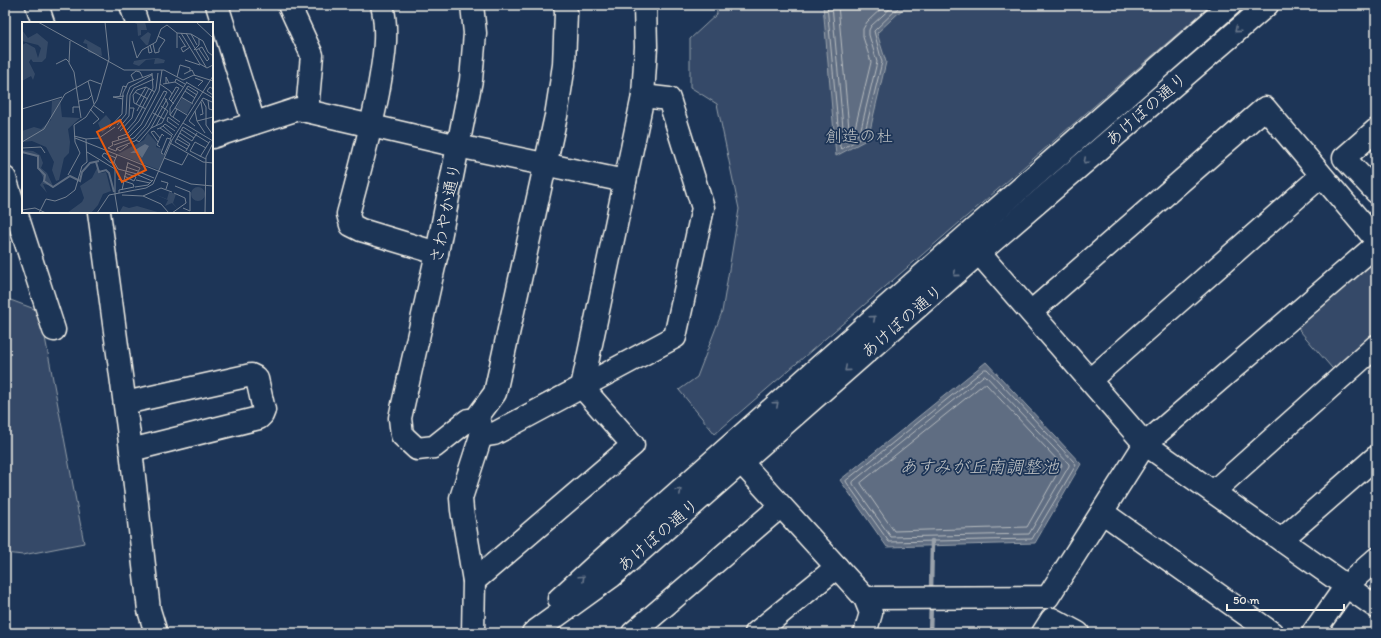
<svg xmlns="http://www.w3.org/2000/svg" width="1381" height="638" viewBox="0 0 1381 638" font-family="Itim,'Klee One',sans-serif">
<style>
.green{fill:#354a67;stroke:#949ea8}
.water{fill:#5e6d82;stroke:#9aa2ab}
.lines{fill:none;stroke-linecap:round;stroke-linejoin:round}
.shore{stroke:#b8bcbf;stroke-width:1}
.stream{stroke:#9aa2ab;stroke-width:4.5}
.minor-casing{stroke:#f4f1e8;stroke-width:25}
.minor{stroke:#1d3557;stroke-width:22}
.oneway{stroke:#68778a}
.labels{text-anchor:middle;stroke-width:3.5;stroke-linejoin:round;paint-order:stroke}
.street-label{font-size:17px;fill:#f4f1e8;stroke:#1d3557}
.park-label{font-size:17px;fill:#bbbfc1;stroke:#1d3557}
.water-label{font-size:18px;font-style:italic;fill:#c0c3c4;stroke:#1d3557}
.inset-river{fill:none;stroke:#5e6d82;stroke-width:2}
.inset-road{fill:none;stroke:#738091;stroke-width:1}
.view{fill:#e8590c;fill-opacity:0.15;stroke:#e8590c;stroke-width:2}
.inset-edge{fill:none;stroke:#f4f1e8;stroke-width:2}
</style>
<rect width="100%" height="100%" fill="#1d3557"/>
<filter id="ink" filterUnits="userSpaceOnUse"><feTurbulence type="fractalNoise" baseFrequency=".025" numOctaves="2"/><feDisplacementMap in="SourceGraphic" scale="8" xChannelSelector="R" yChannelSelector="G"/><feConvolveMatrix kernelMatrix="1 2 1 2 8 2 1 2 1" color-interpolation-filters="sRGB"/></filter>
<g filter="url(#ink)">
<g class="green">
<path d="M716,5H1211L715,434L679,390L697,377L722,312L739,209L717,104L690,87V39L717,14Z"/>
<path d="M1376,252V342L1338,375L1294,324Z"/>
<path d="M5,298L40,311L84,543L23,555L5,553Z"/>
</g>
<g class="water">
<path d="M823,5H907L877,33L886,62L868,139L836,156Z"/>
<path d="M986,362L1081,464L1035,543L887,547L840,480Z"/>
</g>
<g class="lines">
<g class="shore">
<path d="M827,5L840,147L842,149L864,136L882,62L874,31L901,5"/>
<path d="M832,5L844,139L846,141L860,133L877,62L869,35V30L871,26L894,5"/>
<path d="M838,5L849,129L851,131L855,128L871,62L863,37V29L867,22L885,5"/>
<path d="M985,369H987L1075,463L1076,465L1032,539L889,542L847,483L846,481Z"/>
<path d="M985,375L1069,464V466L1029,534L891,537L853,484V482Z"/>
<path d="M984,384H986L1062,465L1027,527L894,531L862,485L861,483Z"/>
</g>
<g class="stream">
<path d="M931,592L932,541"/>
<path d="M930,633L931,603"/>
</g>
<defs>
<g id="minor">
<path d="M37,5L43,23"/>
<path d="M131,5L137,23"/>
<path d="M217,5L254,123"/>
<path d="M289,5L312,55L307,111"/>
<path d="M382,5C389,34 383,64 378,93C370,134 359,174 348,214L351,225L361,230L437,253"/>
<path d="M472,5L475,33L471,80L437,253L400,418L402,435L417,449L434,447L468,420H475L481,426V436L461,498L462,510L474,581L473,633"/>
<path d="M1376,130L1344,158L1376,192"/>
<path d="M212,137L298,109L458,146L625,181"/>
<path d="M5,178L54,330"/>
<path d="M99,212L131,450L149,610L156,633"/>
<path d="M979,253L1145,444L1376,607"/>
<path d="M1031,312L1265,108L1376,240"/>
<path d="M1090,380L1321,176"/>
<path d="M125,403L251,375L255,377L257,379L264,410L262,415L259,418L131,450"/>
<path d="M475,420L495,393L556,116L564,65L566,13L565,5"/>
<path d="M481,436L494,434L675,337L703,208L669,99L643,96"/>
<path d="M732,452L865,598L871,613L865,633"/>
<path d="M1213,492L1376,346"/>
<path d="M1102,512L1272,633"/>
<path d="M1281,540L1376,457"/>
<path d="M474,581L633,445L582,387L643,96L646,47L645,5"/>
<path d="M865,598L1048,597L1145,444L1376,245"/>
<path d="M559,599L596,565L964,238L1230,5"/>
<path d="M533,633L612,576L979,253L1267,5"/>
<path d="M633,633L781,506"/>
<path d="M756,633L837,567"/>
<path d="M1043,633L1052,619L1078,633"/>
<path d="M1313,633L1346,586L1376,559"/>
</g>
</defs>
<use href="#minor" class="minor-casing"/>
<use href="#minor" class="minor"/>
</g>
<defs><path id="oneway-chevron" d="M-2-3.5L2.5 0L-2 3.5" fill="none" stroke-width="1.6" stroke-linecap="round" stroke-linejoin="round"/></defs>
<g class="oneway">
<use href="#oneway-chevron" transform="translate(1237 30) rotate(139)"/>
<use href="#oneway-chevron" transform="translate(1086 161) rotate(139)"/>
<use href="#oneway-chevron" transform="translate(956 274) rotate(139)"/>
<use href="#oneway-chevron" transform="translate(873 318) rotate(-42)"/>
<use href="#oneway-chevron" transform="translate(847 369) rotate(139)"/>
<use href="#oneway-chevron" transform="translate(776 404) rotate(-42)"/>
<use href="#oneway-chevron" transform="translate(679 491) rotate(-42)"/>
<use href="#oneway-chevron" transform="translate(582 578) rotate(-43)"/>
</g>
</g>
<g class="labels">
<g class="street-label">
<text transform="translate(1146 109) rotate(-41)" y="6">あけぼの通り</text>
<text transform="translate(445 213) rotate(-79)" y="6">さわやか通り</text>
<text transform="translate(902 321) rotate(-41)" y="6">あけぼの通り</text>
<text transform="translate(658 535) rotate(-41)" y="6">あけぼの通り</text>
</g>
<g class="park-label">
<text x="859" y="142">創造の杜</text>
</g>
<g class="water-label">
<text x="979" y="473">あすみが丘南調整池</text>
</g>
</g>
<g transform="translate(22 22)">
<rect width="191" height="191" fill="#1d3557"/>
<path d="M110,0H123L125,8H119V13L116,14L115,2ZM0,8L6,16L15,11L26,20L24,36L20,40H11L9,37L7,40L13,52L11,58L9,54L0,59V23L4,21L13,26L16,36L19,26L16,23L0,19ZM126,10L129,12L126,23H124L118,16ZM63,17L79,26L80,34L66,30L65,22L61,21ZM136,36L143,38L142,41L132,42L133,37L124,38L117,44L111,42L112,39L123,37ZM160,76L170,82L165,92L154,86ZM38,77L40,95L58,96L46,107L48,120L47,131L42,136L37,158L34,159L30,148L32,140L24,125L10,119L0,120V109L12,105L19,107L29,98L30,79ZM84,93L89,99L87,105L80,111L76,101ZM126,111L135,121L134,125L140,127L138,131L143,133L137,148L96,132L122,118ZM0,128L11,129L18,133L21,141L19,146L25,151L31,164L21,162L25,171L18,163L22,157L15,144V135L0,131ZM75,146L79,151L84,150L89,169L81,172L76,183L69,191H45L60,180L62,176L58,164L70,156ZM169 172a7 7 0 1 1 14 0a7 7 0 1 1-14 0ZM147,170L154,172L151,181L155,186L150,181L143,184L146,178L132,172L145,177ZM101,184L107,186L115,184L139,191H97Z" fill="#354a67"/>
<path d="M123,122L127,124L120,136L116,131H108Z" fill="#5e6d82"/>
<path class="inset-river" d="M0,130L16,134V146L23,153L22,159L31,165L48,154L58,159L60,150L68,141L77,139M74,140L77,150L84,148L87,151L92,170"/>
<path class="inset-road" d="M16,0L102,48H142L161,58L172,53L191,59M174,0L191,16M159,11L178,42L185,46L191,43M164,11L184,45M169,12L175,23M157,14L164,25M48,19L47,41L52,50L59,96M110,19L115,36M131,22L133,31L137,30V27L143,18L136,14M163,24L159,26L161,30L168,25M126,25L127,31L130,30L128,23M155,26V11M177,27L185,39M172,28L177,23V17M174,28L180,25L187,37L185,39M115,36L120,28L134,20L139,7L145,3L155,11L169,12L181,19L186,30L191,34M163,38L178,43M34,42L44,37L47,40M162,52L170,48L173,54M155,55L158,43L168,46V49M173,56L181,59L176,64M66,59L72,82M112,59L109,53L114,49L118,50L121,56M153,60L154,57L163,62M164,60L191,76M144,61V55L147,61M138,62L148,69L150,72L147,77L152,82M141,62L153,60L161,65M164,66L175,73M191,67L188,65L185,69L191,73M163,69L173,76M113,70L126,77M98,74L101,64L105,65M159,75L171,82M101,77L91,75L102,74M180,78L184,85V103L191,113M186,78L187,87L191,88M57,79L66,77L70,73M149,79L157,66L154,65L150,72M114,82L124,65M71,83L82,91M153,86L166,64L176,70L170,81M0,87L40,75M68,87L77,97L71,102M124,87L112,81L111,73L115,68L124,65L133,70M155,87L153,86L148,93L158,100M115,89L127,66M173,89L175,99L183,111M51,91V85H58M131,91L142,97M148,93V86L165,60M178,93L181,92L179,80M151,95L155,87L165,93M175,99L191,95M161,101L191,119M95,103L104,92L105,73L108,65L130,53M134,104L146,82L143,76M141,104L143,102L153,109M173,104L167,99L181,76L190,80L191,78M87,106L100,92L101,71L106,61L130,52M129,106L140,101L146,89L139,84M138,106L141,104L151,113M155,106L145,99L146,95L157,103M96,107L107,94L108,73L112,66L132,57M135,107L138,106L150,114L148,117L145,116L139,131L141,132M105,108L113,99L131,66L130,51M160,108L172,116M98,109L110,96L112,86H108M158,111L170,119L175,111M52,114L64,117M156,114L168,122L164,129M53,116L169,162L191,164M155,117L167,124M97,118L96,115L105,112L117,99L134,67L136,51M114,118L117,120L129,106L145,77M0,120L22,107L43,72L68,58L79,62M136,120L129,110L132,109L138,116M173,120L168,129L184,137M173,120L184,126M148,121L181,140L191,141M138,125L135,123L138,116L140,112L142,114M0,126L19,125L23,131M86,126L94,129L95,126L113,119L126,105L145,70L142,69L123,104L112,116L92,123M86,126L91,123L90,120L107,115L119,103L137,69L140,48M94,126L98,129L106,123M165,127L153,120L161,105L187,121M65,130L93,147V173L96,191M95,133L92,140L96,147L115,152L118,146L106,141M142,133L149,117M178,135L188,119M142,136L160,143L166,132M92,140L89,141L80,134L82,131L94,136M104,145L116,149M46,153L58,131L53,120L52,103L64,95L75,78L87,37L83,0M102,154L112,159L114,155L103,151M96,157L111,162L112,165L97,168V171M114,158L128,161M130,159L116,153L117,150L132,156M139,159L146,161L144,167M153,164L168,170V189L161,186M113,165L126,163L131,158M100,168L106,140M100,173L121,174L139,166L150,170M121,174L139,182L147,191M0,188L13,186L24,191M17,191L24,177L33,179L44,175L53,168L60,144L65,140L64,117L77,116L93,105M75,191L87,173L124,166L131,162L150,118L191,54M150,191L164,181L163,176L152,171M183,191L184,135L191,121"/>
<path class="view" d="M98,98L124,148L100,160L75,110Z"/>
<rect width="191" height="191" class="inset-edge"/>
</g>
<rect width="1381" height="638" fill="none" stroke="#1d3557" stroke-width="20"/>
<rect x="10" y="10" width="1361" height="618" fill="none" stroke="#f4f1e8" stroke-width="1.5" filter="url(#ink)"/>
<path d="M1227 604v6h117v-6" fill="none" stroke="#f4f1e8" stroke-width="2"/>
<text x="1233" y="604" font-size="12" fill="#f4f1e8" stroke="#1d3557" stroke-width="3" paint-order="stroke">50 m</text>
</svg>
